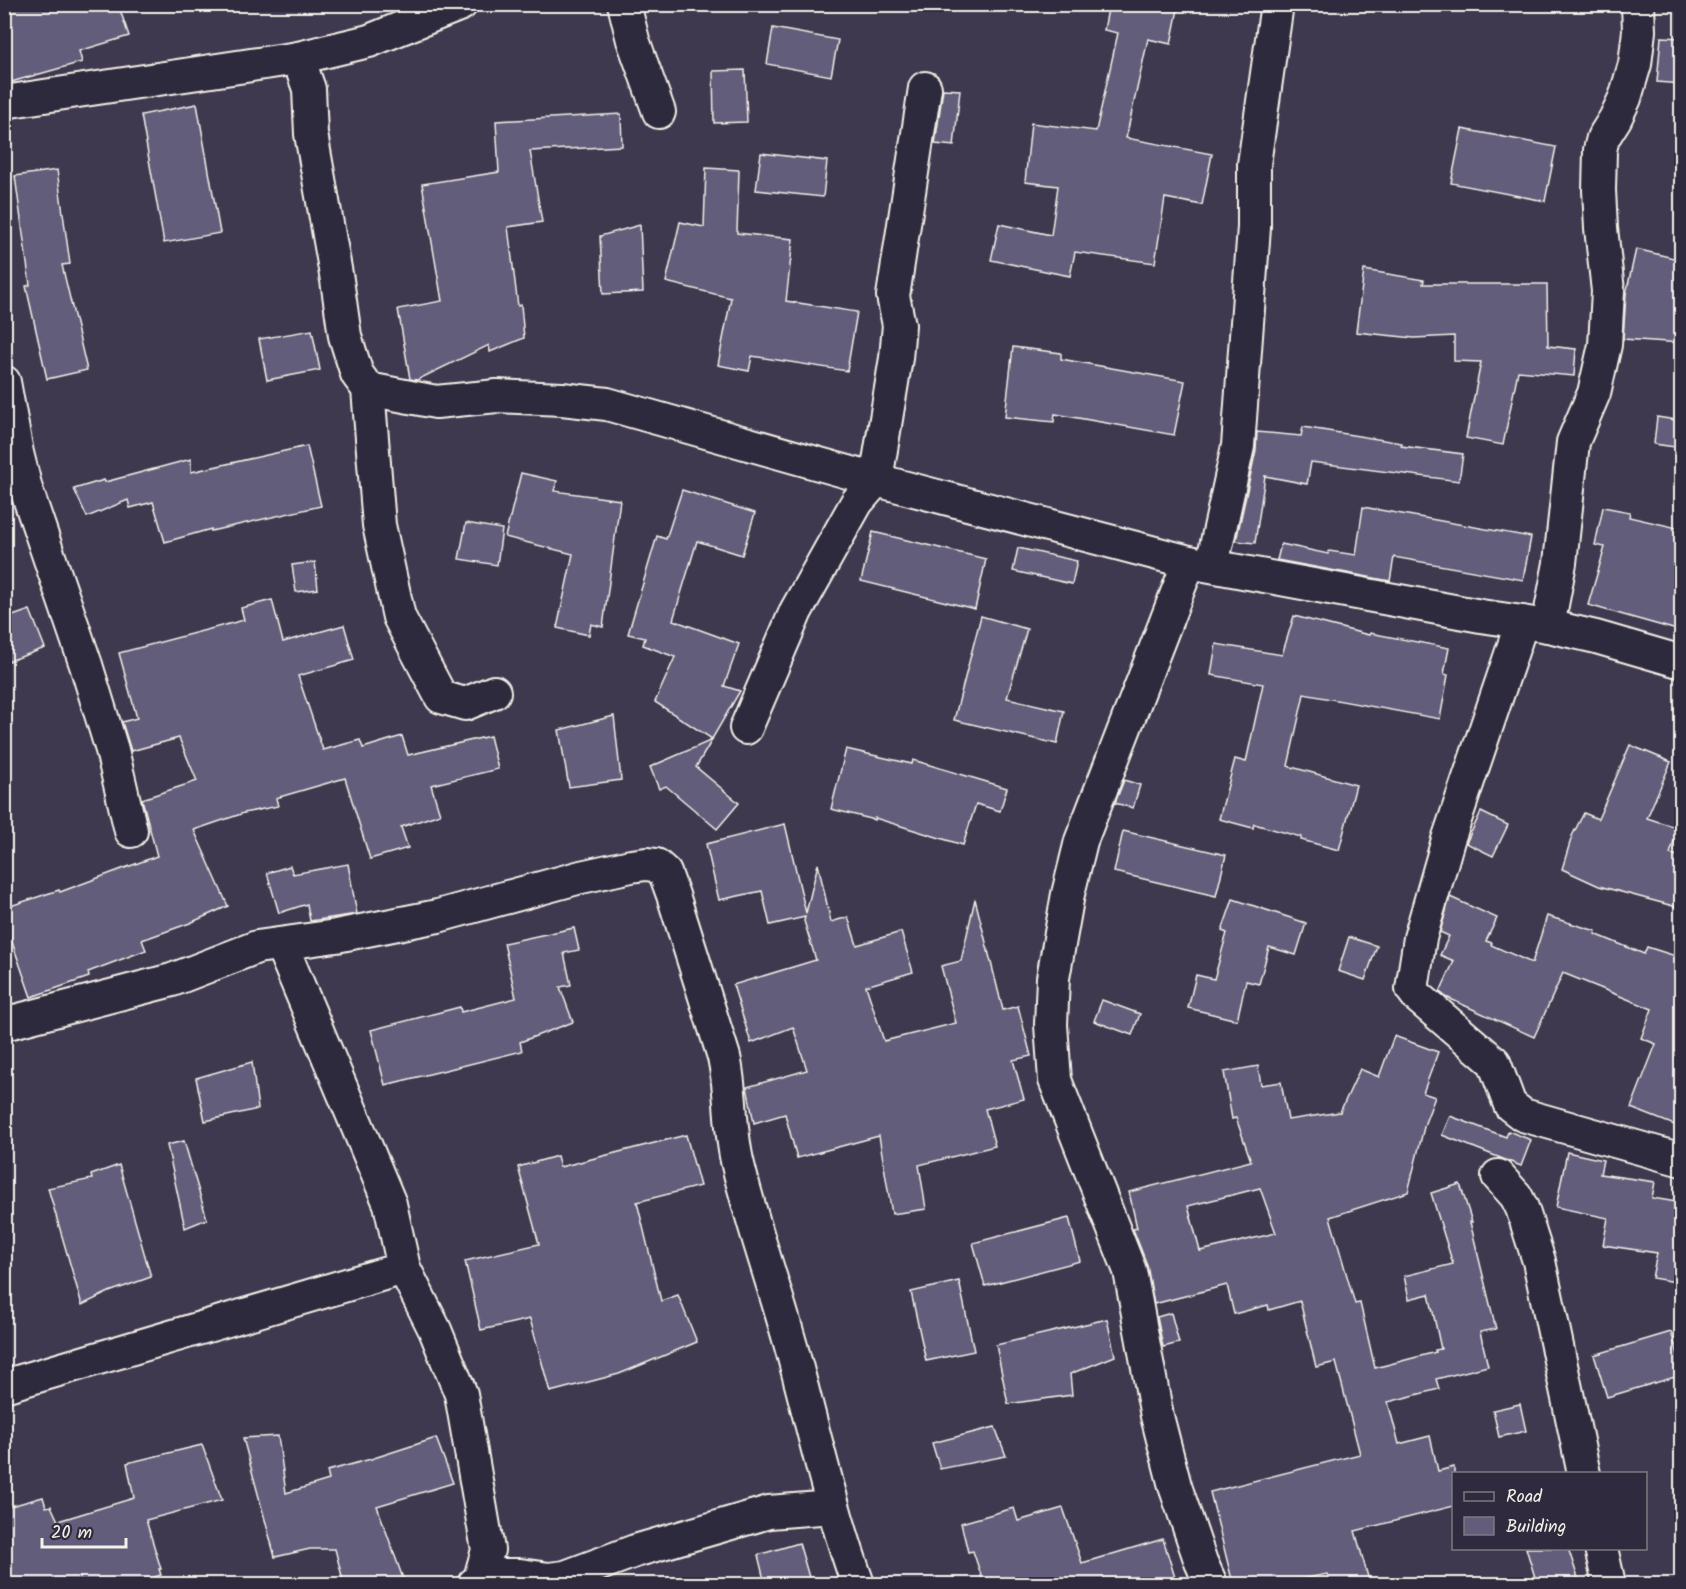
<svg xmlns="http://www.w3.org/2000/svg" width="1686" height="1589" viewBox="0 0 1686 1589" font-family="Kalam,sans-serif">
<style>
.building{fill:#635d7b;stroke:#f4f1e8;stroke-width:1.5;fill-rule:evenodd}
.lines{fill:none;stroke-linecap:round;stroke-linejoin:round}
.minor-casing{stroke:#f4f1e8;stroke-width:36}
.minor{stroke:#2f2a3d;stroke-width:32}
</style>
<rect width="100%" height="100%" fill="#3f3950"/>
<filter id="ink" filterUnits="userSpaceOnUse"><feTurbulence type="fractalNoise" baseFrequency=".0167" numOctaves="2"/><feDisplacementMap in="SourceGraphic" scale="12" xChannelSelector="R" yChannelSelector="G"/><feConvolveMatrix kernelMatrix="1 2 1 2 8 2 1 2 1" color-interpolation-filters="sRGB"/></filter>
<g filter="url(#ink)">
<g class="building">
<path d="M4,4H118L129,36L79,51L82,62L4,84Z"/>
<path d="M1109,4H1179L1171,44L1148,39L1126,138L1212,154L1202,205L1165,198L1155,263L1075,252L1070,276L991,260L999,224L1051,235L1058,186L1025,182L1031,123L1096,131L1118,33L1104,30Z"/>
<path d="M773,28L838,40L831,76L767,64Z"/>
<path d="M1661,37L1682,38V84L1657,82Z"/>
<path d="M745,70L747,122L714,123L713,71Z"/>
<path d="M943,89L960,90L954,146L935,144Z"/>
<path d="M197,104L220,233L164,243L141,115Z"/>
<path d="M621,114L622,146L530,151L542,222L508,227L518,306L521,305L524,338L490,352L489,345L417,380L410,379L398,309L442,301L422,184L499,172L496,121Z"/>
<path d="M1462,129L1556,147L1545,201L1451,183Z"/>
<path d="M761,153L827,161L823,197L756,190Z"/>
<path d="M706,168L739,170L737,233L793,239L786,301L857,312L847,371L752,356L749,371L718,365L731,298L666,282L680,222L704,227Z"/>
<path d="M57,170L70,264L62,265L87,370L47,379L26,286L30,285L15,176Z"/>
<path d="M640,225L643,292L603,294L600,236Z"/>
<path d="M1636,249L1682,260V343L1623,339L1626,294Z"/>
<path d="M1364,270L1424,280L1423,284H1547L1548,346L1576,349L1574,376L1518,371L1503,445L1466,438L1481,362L1454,361V336L1414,338L1356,332Z"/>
<path d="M312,330L320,370L267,380L259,339Z"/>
<path d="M1013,347L1061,353V359L1185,381L1174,435L1055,414L1054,422L1005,417Z"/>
<path d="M1657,417L1682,421V448L1654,444Z"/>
<path d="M1303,427L1402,443L1401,446L1463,454L1459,481L1311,462L1307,484L1265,476L1255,543L1236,541L1256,450L1257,432L1301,436Z"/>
<path d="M307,446L321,506L211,531V529L165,542L153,502L130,508L128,500L87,517L74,489L104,480L105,482L191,459V472Z"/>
<path d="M521,473L557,481L554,491L620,500L603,627L591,624L589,635L557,628L573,554L505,537Z"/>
<path d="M682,490L755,513L742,555L697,541L673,620L739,644L724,686L740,691L712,739L655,702L675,657L643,645L645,638L628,634L657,536L666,539Z"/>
<path d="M1363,507L1531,537L1523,580L1394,557L1390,581L1277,560L1281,544L1328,554L1329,551L1356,555Z"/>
<path d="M1603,507L1630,512L1629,517L1682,529V614L1677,630L1588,605L1605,547L1595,545Z"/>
<path d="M466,523L502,529L497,565L459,559Z"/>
<path d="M873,532L986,559L975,609L861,581Z"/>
<path d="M1018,548L1077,561L1072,584L1013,571Z"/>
<path d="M315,562L318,589L296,592L292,565Z"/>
<path d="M272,600L283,642L344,625L354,660L298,676L323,750L360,740L363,748L402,736L408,755L490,736L498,769L431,785L440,814L401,827L408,848L370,859L345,778L276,798L278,806L244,813L194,830L228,906L190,923L142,940L146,950L88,972L89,977L31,997L4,919V908L59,890L60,892L157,856L142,799L197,781L179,738L131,751L122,722L137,718L119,653L244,620L241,608Z"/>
<path d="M30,610L45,648L4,663V619Z"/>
<path d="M981,616L1027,629L1007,698L1064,711L1057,744L954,720Z"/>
<path d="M1294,616L1369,635L1370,633L1449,648L1444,674L1448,675L1440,719L1304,694L1288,766L1356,785L1339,850L1301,840V837L1254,824L1253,828L1219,819L1235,759L1246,762L1263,684L1211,675L1216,644L1282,655Z"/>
<path d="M614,716L621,780L569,787L559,730Z"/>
<path d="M712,740L696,767L739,803L717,829L666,786L659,789L650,767Z"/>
<path d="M1630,745L1671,762L1647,818L1678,828L1670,854L1682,857V890L1677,907L1599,886L1562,869L1572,836L1584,813L1598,819Z"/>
<path d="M846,749L912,764L913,760L1007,788L1000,811L976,804L963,845L875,818V820L831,809Z"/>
<path d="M1124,780L1140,785L1133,808L1115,803Z"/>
<path d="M1481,812L1508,825L1493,856L1466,843Z"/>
<path d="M785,824L806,913L818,864L831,922L848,917L857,945L901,932L913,972L866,986L884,1041L956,1023L941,966L961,961L975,899L1003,1010L1018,1006L1031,1056L1013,1060L1024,1099L985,1109L995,1146L919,1165L926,1209L892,1214L879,1136L797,1158L785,1114L754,1123L747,1087L807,1070L793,1027L751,1043L733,985L816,960L804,921L805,917L770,925L762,891L719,900L706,844Z"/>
<path d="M1123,831L1226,855L1216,896L1114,872Z"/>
<path d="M348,864L357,914L310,921L307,904L279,913L267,873L290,866L293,874Z"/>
<path d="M1450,897L1497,918L1486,941L1492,943L1491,945L1532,963L1547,916L1596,931L1595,934L1644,954L1647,947L1682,958V1128L1631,1108L1656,1044L1641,1038L1652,1009L1563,973L1534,1037L1446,997L1440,992L1454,961L1440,955L1449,936L1440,932Z"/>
<path d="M1233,899L1306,923L1296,955L1269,947L1259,984L1246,981L1237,1020L1188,1008L1196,975L1214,979L1227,933L1222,931Z"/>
<path d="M574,928L579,950L564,953L571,985L560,987L573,1022L520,1042L522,1051L385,1085L371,1030L460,1007L461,1012L516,998L504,943Z"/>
<path d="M1349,937L1377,946L1365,980L1338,971Z"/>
<path d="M1102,1000L1140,1014L1132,1035L1094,1021Z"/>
<path d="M1394,1036L1438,1052L1423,1093L1435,1097L1425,1123L1408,1192L1330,1217L1355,1304L1360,1303L1375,1368L1436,1352L1435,1350L1441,1349L1429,1294L1409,1299L1404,1276L1453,1264L1431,1193L1460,1184L1472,1222H1470L1496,1329L1480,1332L1488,1366L1436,1379L1439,1389L1388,1402L1399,1444L1430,1436L1438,1471L1454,1467V1506L1355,1531L1370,1584H1331L1327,1574L1277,1584H1233L1210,1492L1360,1454L1336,1362L1316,1367L1300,1301L1269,1310L1268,1305L1234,1314L1227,1285L1154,1304L1147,1265L1133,1229L1137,1228L1129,1192L1251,1161L1236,1118L1232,1119L1224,1072L1258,1066L1261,1085L1281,1082L1288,1120L1340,1112L1360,1069L1379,1077ZM1260,1188L1276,1233L1200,1251L1188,1206Z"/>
<path d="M252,1062L258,1109L205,1121L196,1078Z"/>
<path d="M1450,1116L1506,1137L1508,1131L1531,1140L1521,1166L1442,1135Z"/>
<path d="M686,1135L700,1186L637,1202L661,1301L678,1295L697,1342L619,1374L550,1392L530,1319L481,1330L465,1261L539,1244L518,1167L557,1156L560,1167Z"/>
<path d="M184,1141L207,1219L185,1228L167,1145Z"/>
<path d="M1567,1152L1603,1160L1600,1174L1655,1182L1652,1198L1682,1203V1283L1652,1278L1657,1253L1603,1245L1608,1218L1556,1207Z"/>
<path d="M119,1165L151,1277L109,1292L82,1305L48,1188L92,1179L91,1175Z"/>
<path d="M1069,1218L1080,1261L985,1286L973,1243Z"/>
<path d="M959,1281L974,1351L926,1361L911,1292Z"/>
<path d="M1171,1313L1179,1343L1163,1347L1157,1317Z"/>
<path d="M1107,1319L1115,1356L1070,1374L1072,1395L1008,1404L996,1345Z"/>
<path d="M1671,1332L1682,1367V1375L1607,1397L1594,1355Z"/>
<path d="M1520,1404L1526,1431L1499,1437L1493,1410Z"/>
<path d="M995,1427L1006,1456L940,1469L932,1443Z"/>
<path d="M278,1436L286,1493L329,1480L327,1471L371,1459L436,1438L453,1483L377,1506L405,1584H344L335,1549H310L275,1557L243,1438Z"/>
<path d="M202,1445L222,1500L146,1520L161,1569H159L161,1575L133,1584H4V1508L43,1497L46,1507L51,1506L58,1521L134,1498L127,1463Z"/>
<path d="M1014,1508L1018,1521L1063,1508L1082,1563L1163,1539L1177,1584H984L973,1551L968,1552L961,1523Z"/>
<path d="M799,1543L811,1584H765L758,1555Z"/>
<path d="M1526,1548H1568L1580,1584H1537Z"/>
</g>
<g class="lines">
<defs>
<g id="minor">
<path d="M624,4L633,40L659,112"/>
<path d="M298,58L309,89L311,134L337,280L345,336L357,374L368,389L379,525L399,617L441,697L465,704L494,692"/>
<path d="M4,102L298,58L369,41L461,4"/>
<path d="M4,382L17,453L26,489L86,665L112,750L131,831"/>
<path d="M368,389L436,402L497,396L562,399L607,404L876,480L1189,562L1481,616L1548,626L1596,637L1682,662"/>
<path d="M1189,562L1081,841L1068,894L1053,978L1051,1025L1055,1080L1130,1271L1157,1416L1175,1486L1201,1562L1211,1584"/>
<path d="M1212,565L1238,446L1254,227V164L1277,4"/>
<path d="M1522,622L1448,840L1420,938L1412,989L1418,997L1494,1062L1510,1105L1523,1115L1682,1160"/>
<path d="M1548,626L1560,563L1573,442L1594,393L1605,345L1608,291L1601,228L1599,190L1600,150L1603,138L1615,119L1625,98L1635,64L1639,31L1638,4"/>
<path d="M746,728L796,611L857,502L876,480L896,358L899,325L893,296L925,88"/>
<path d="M281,944L390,1204L404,1268L435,1330L461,1394L488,1550L479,1582"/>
<path d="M4,1024L172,980L257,947L336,936L438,916L581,877L631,866L646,864L656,865L665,873L673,895L724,1057C732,1093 729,1130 738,1165C754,1231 778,1296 795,1361C815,1436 832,1512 858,1584"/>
<path d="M1498,1176L1516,1196L1522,1208L1539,1261L1584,1474"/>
<path d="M4,1386L404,1268"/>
<path d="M1601,1548L1609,1584"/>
<path d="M474,1584L503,1575H520L549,1579L565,1577L635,1551L769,1512L833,1507"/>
</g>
</defs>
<use href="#minor" class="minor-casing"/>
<use href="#minor" class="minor"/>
</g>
</g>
<rect width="1686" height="1589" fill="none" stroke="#2f2a3d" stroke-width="24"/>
<rect x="12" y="12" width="1662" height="1565" fill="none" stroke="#f4f1e8" stroke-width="2" filter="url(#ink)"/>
<rect x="1452" y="1472" width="195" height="78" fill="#2f2a3d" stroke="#7e7a81" stroke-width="1.5"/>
<rect x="1464" y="1492" width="30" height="9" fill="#2f2a3d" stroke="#7e7a81" stroke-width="1.5"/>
<text x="1506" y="1502" font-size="18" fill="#f4f1e8">Road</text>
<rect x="1464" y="1517" width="30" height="18" fill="#635d7b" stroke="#7e7a81" stroke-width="1.5"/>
<text x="1506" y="1532" font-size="18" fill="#f4f1e8">Building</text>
<path d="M42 1538v9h84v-9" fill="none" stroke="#f4f1e8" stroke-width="3"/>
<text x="51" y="1538" font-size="18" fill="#f4f1e8" stroke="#2f2a3d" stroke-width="4.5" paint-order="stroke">20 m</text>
</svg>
